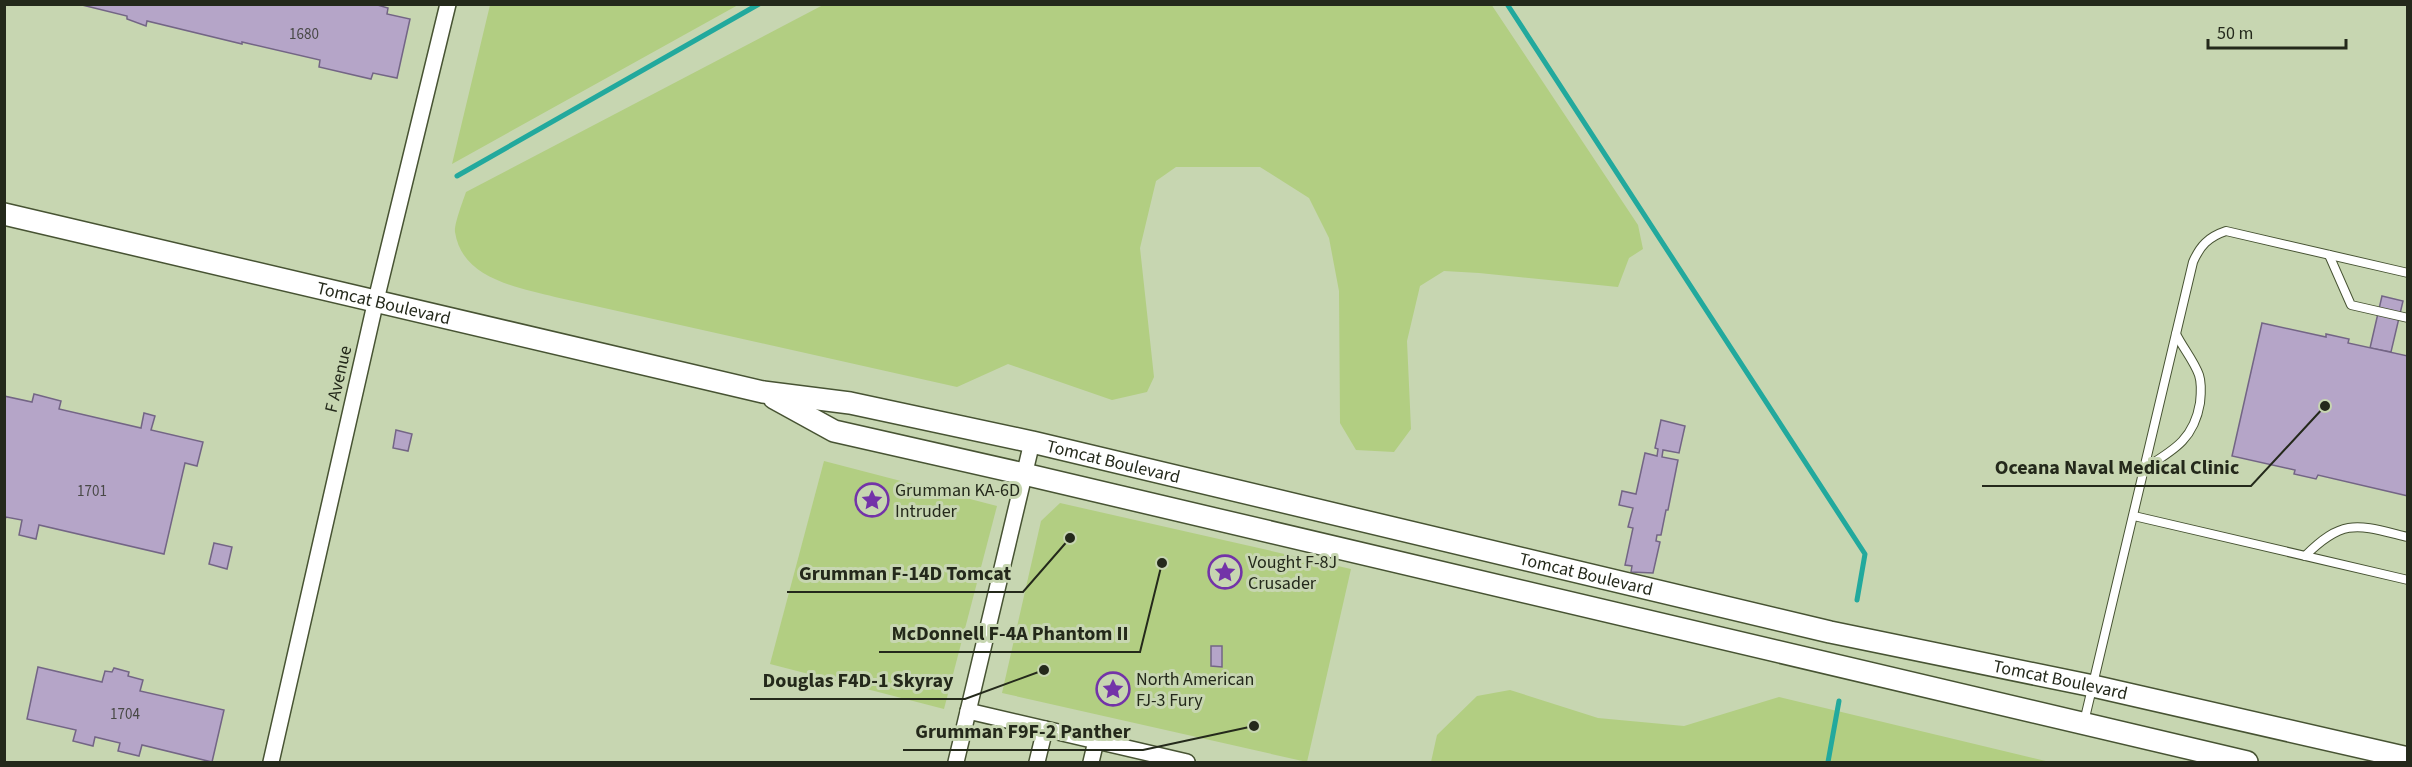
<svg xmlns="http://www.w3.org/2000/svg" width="2412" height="767" viewBox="0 0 2412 767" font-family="'Source Sans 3',sans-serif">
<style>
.green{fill:#b2ce82}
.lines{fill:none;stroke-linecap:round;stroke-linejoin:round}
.stream{stroke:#22a99d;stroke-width:5}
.building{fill:#b5a5c8;stroke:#736585;stroke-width:1.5}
.service-casing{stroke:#475333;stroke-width:10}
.minor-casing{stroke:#475333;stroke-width:18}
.secondary-casing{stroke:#475333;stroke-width:24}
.service{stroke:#fff;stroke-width:8}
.minor{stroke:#fff;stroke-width:15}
.secondary{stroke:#fff;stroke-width:21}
.labels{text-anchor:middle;stroke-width:6;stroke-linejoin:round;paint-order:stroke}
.number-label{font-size:15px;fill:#484846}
.street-label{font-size:18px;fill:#24291b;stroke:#c7d6b1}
.poi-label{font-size:18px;fill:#24291b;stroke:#c7d6b1;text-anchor:start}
.leader{fill:none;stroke:#24291b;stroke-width:2}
.callout-dot{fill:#24291b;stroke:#c7d6b1;stroke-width:2}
.callout-label{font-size:20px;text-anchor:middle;font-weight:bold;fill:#24291b;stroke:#c7d6b1;stroke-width:6;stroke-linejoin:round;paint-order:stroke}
</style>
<rect width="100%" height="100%" fill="#c7d6b1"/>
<g class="green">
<path d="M1491,4L1638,225L1643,249L1629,258L1618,287L1479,273L1444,271L1420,286L1407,341L1411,429L1394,452L1356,450L1340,423L1339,291L1329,238L1309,198L1260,167H1176L1156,181L1140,248L1154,377L1147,392L1112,400L1008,364L957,387L555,297C517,287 462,279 455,232C454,224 463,201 466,192L823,5Z"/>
<path d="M490,5V4L738,5L452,164Z"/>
<path d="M824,461L997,506L944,709L770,664Z"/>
<path d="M1060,503L1351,569L1307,762L1002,693L1041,521Z"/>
<path d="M1510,690L1598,718L1684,726L1779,697L2050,762H1431L1437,735L1477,696Z"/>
</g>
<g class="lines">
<g class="stream">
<path d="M1507,4L1865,554L1857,600"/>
<path d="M457,176L759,4"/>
<path d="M1828,762L1839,701"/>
</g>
</g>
<g class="building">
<path d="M78,4H374L388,8L387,14L410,19L397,78L373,73L371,79L319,67L320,60L242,42V44L147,21L146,26L127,19V16Z"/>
<path d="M2382,296L2403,301L2391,352L2370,348Z"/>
<path d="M2262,323L2326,337V334L2349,339L2348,343L2408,356V496L2318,475L2316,479L2294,474L2295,470L2232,456Z"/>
<path d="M34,394L61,401L59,409L141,428L144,413L155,416L151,430L203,442L197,466L185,463L164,554L39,525L36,539L19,535L22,520L6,517L4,522V396L32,402Z"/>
<path d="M1661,420L1685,426L1679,453L1663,450L1662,457L1678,460L1668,510H1666L1661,535H1657L1656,541L1660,542L1653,573L1631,572L1632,566L1625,565L1633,528L1628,527L1633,508L1619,505L1622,491L1636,494L1645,453L1657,456L1658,449L1655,448Z"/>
<path d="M396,430L412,434L408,451L393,448Z"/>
<path d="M214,543L232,547L227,569L209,564Z"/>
<path d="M1211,646H1222V667L1211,666Z"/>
<path d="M38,667L102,682L105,671L112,672L114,668L129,672L128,676L143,680L140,691L224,710L212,762L142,745L139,756L118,751L120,743L95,737L93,746L73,741L76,730L27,719Z"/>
</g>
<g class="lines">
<defs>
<g id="service">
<path d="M2329,255L2351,305L2408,318"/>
<path d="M2145,468C2174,450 2194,439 2200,403C2201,394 2202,384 2199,375C2194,361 2183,348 2176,334"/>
<path d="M2134,516L2408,580"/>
<path d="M2305,556C2344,517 2358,525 2408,537"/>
<path d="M2084,722L2193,262C2200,246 2208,237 2226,231L2408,273"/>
</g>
<g id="minor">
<path d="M968,711L1187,762"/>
<path d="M271,762L376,300L448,4"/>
<path d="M956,762L1032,442"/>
<path d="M1037,762L1045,729"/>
<path d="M1091,762L1096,741"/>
</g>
<g id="secondary">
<path id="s1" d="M4,214L763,392L850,403L1032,442L1830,632L2093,686L2408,758"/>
<path d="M774,398L834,431L1024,474L2247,762"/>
</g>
</defs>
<use href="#service" class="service-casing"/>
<use href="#minor" class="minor-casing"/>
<use href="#secondary" class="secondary-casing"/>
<use href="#service" class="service"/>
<use href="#minor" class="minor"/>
<use href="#secondary" class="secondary"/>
</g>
<defs>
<symbol id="sight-ring" viewBox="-11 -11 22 22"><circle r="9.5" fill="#c7d6b1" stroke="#7333a8" stroke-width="1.5"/><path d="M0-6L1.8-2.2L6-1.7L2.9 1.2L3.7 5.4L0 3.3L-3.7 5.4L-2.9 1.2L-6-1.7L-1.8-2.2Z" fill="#7333a8"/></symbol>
</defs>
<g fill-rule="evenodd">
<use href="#sight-ring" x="853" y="481" width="38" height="38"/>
<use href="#sight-ring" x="1206" y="553" width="38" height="38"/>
<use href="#sight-ring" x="1094" y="670" width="38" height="38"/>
</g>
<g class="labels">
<g class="number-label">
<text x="304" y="39">1680</text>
<text x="92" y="496">1701</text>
<text x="125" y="719">1704</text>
</g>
<g class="street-label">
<text dy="6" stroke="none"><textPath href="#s1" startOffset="390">Tomcat Boulevard</textPath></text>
<text transform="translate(338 379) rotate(-77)" y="6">F Avenue</text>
<text dy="6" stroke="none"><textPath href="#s1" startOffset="1137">Tomcat Boulevard</textPath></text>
<text dy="6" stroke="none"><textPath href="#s1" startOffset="1623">Tomcat Boulevard</textPath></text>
<text dy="6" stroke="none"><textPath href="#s1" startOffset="2109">Tomcat Boulevard</textPath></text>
</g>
<g class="poi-label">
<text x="895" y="496">Grumman KA-6D<tspan x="895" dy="21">Intruder</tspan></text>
<text x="1248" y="568">Vought F-8J<tspan x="1248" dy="21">Crusader</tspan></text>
<text x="1136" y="685">North American<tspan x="1136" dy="21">FJ-3 Fury</tspan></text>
</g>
</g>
<path class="leader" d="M2325 406L2251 486H1982M1070 538L1023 592H787M1162 563L1140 652H879M1044 670L965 699H750M1254 726L1143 750H903"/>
<g class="callout-dot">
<circle cx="2325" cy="406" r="6"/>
<circle cx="1070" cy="538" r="6"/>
<circle cx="1162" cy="563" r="6"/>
<circle cx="1044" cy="670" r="6"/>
<circle cx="1254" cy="726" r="6"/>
</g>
<g class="callout-label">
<text x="2117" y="474">Oceana Naval Medical Clinic</text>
<text x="905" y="580">Grumman F-14D Tomcat</text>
<text x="1010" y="640">McDonnell F-4A Phantom II</text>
<text x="858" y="687">Douglas F4D-1 Skyray</text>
<text x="1023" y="738">Grumman F9F-2 Panther</text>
</g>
<rect width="2412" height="767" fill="none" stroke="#24291b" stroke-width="12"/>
<path d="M2208 39v9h138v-9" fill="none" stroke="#24291b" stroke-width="3"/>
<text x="2217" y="39" font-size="18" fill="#24291b" stroke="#c7d6b1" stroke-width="4.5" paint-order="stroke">50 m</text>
</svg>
